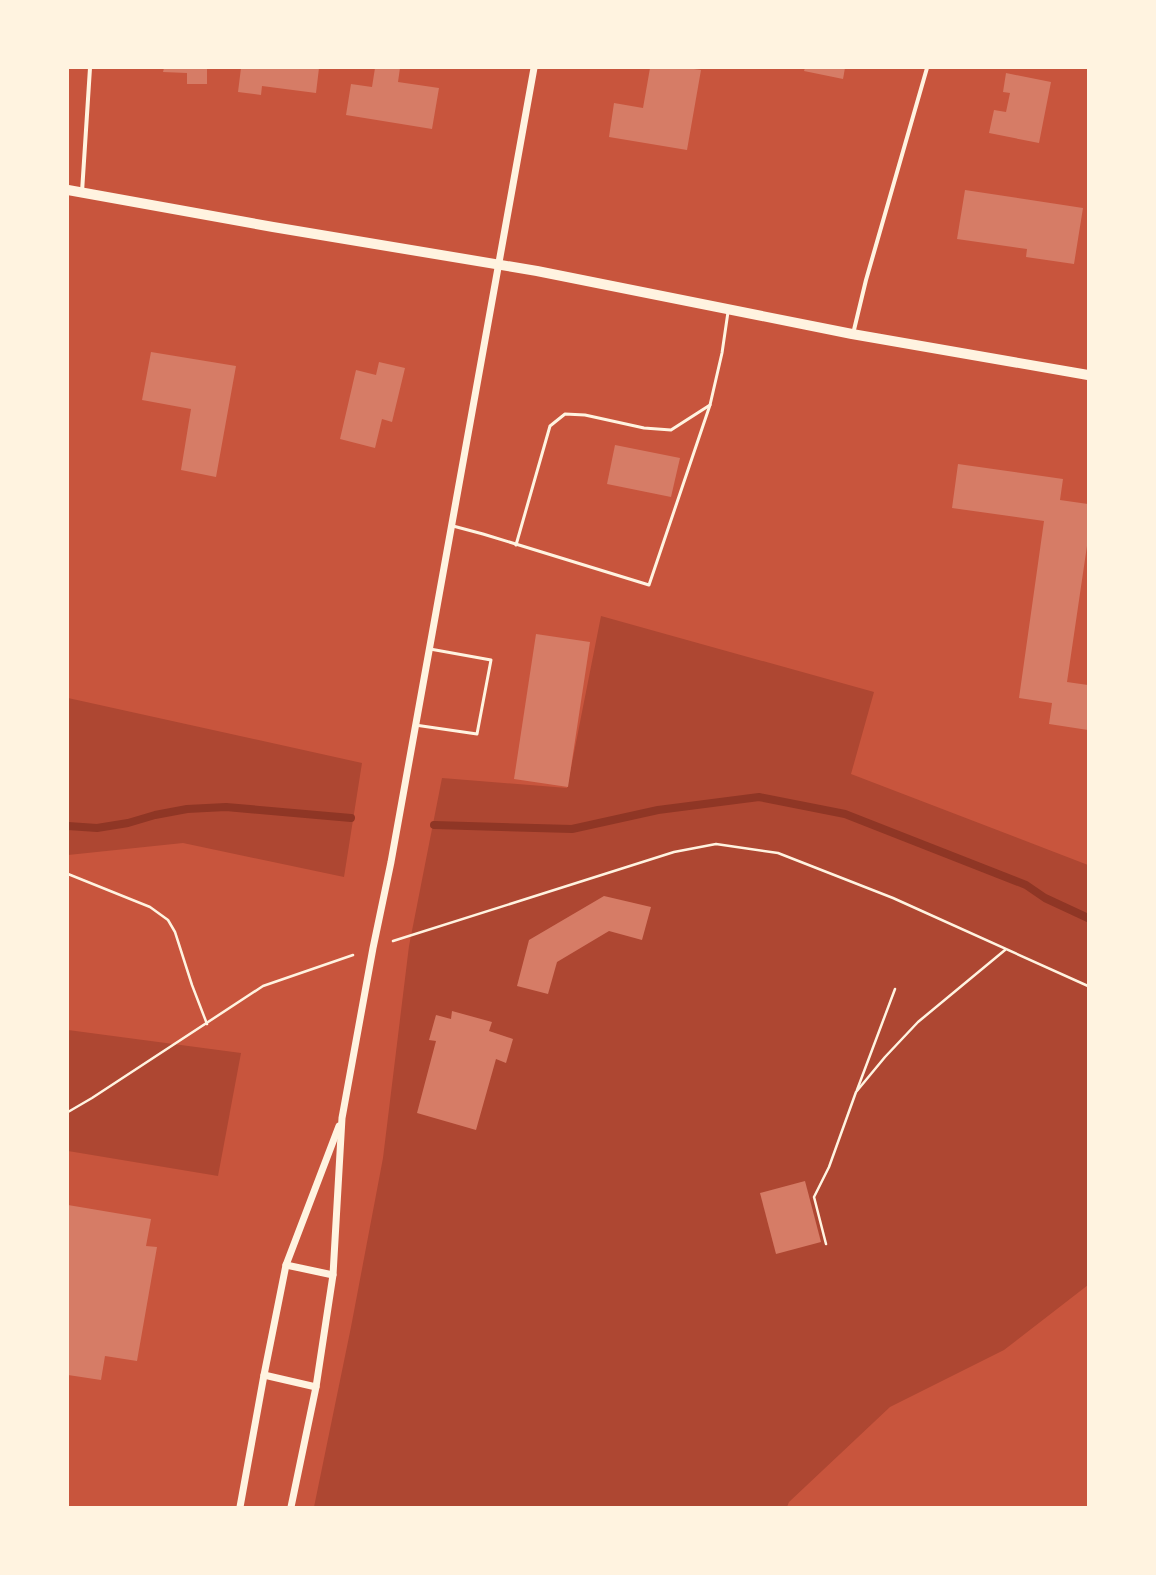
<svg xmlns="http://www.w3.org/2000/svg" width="1156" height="1575" viewBox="0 0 1156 1575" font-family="'Archivo Narrow',sans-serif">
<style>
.green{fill:#ae4732}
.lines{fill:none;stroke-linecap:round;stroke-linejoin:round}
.stream{stroke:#8f3625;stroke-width:8}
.building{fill:#d67c66}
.path{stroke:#fff3e0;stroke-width:2.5}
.service{stroke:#fff3e0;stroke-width:3}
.minor{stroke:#fff3e0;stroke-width:4}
.tertiary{stroke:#fff3e0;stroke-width:7}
.primary{stroke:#fff3e0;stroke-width:10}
</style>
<rect width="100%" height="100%" fill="#c8553d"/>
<g class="green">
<path d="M601,616L874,692L851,774L1088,865V1285L1004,1350L890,1407L789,1502L787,1507H314L351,1327L383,1158L409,946L442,778L567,788Z"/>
<path d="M68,698L362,763L344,877L183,843L68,855Z"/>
<path d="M68,1030L241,1053L218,1176L68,1151Z"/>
</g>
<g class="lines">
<g class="stream">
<path d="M434,825L572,829L658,810L759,797L845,814L1026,885L1045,898L1088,918"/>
<path d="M68,826L97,828L128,823L155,815L187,809L226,807L351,818"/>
</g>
</g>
<g class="building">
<path d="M164,68H207V84H187V73L163,72Z"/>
<path d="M241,68H319L316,93L262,86L261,95L238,92Z"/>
<path d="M375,68H400L398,82L439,88L432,129L346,115L351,84L372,87Z"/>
<path d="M650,68H687L701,70L687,150L609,137L614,103L643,108Z"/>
<path d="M805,68H845L843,79L804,71Z"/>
<path d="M1006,73L1051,82L1039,143L989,133L994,110L1006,112L1010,93L1003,92Z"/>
<path d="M965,190L1083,208L1074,264L1026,257L1027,249L957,239Z"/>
<path d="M151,352L236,366L216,477L181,470L191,409L142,400Z"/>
<path d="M379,362L405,368L392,422L382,419L375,448L340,439L356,370L376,375Z"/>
<path d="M615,445L680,458L671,497L607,484Z"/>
<path d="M958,464L1063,479L1060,500L1088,504V539L1067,682L1088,685V730L1049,724L1052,703L1019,698L1044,521L952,508Z"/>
<path d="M536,634L590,642L568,787L514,779Z"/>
<path d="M604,896L651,907L642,940L609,931L557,962L548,994L517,986L529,940Z"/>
<path d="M452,1011L492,1022L489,1031L513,1039L506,1063L496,1059L476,1130L417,1113L436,1041L429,1040L436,1015L451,1019Z"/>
<path d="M805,1181L821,1242L776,1254L760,1193Z"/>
<path d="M68,1205L151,1219L146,1246L157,1247L137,1361L105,1356L101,1380L68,1375Z"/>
</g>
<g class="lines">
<g class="path">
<path d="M68,874L150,907L168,920L175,932L192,985L207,1024"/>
<path d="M393,941L674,852L716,844L778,853L893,898L1088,986"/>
<path d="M857,1090L895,989"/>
<path d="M68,1112L92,1098L263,986L353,955"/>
<path d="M826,1244L814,1197L829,1167L856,1092L885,1057L918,1022L1005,950"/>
</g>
<g class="service">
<path d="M453,526L483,534L649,585L710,405"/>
<path d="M516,545L550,426L565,414L585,415L644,428L671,430L710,405L722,353L728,312"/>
<path d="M415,725L477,734L491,660L430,649"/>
</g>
<g class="minor">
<path d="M82,192L90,68"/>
<path d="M853,334L866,280L927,68"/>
</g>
<g class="tertiary">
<path d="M286,1265L333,1275"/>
<path d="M264,1375L316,1387"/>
<path d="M240,1507L264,1375L286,1265L339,1126"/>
<path d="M291,1507L316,1387L333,1275L342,1118L373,948L391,862L534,68"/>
</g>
<path class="primary" d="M68,190L273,227L537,271L852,334L1088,375"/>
</g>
<rect width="1156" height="1575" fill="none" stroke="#fff3e0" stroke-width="138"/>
</svg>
